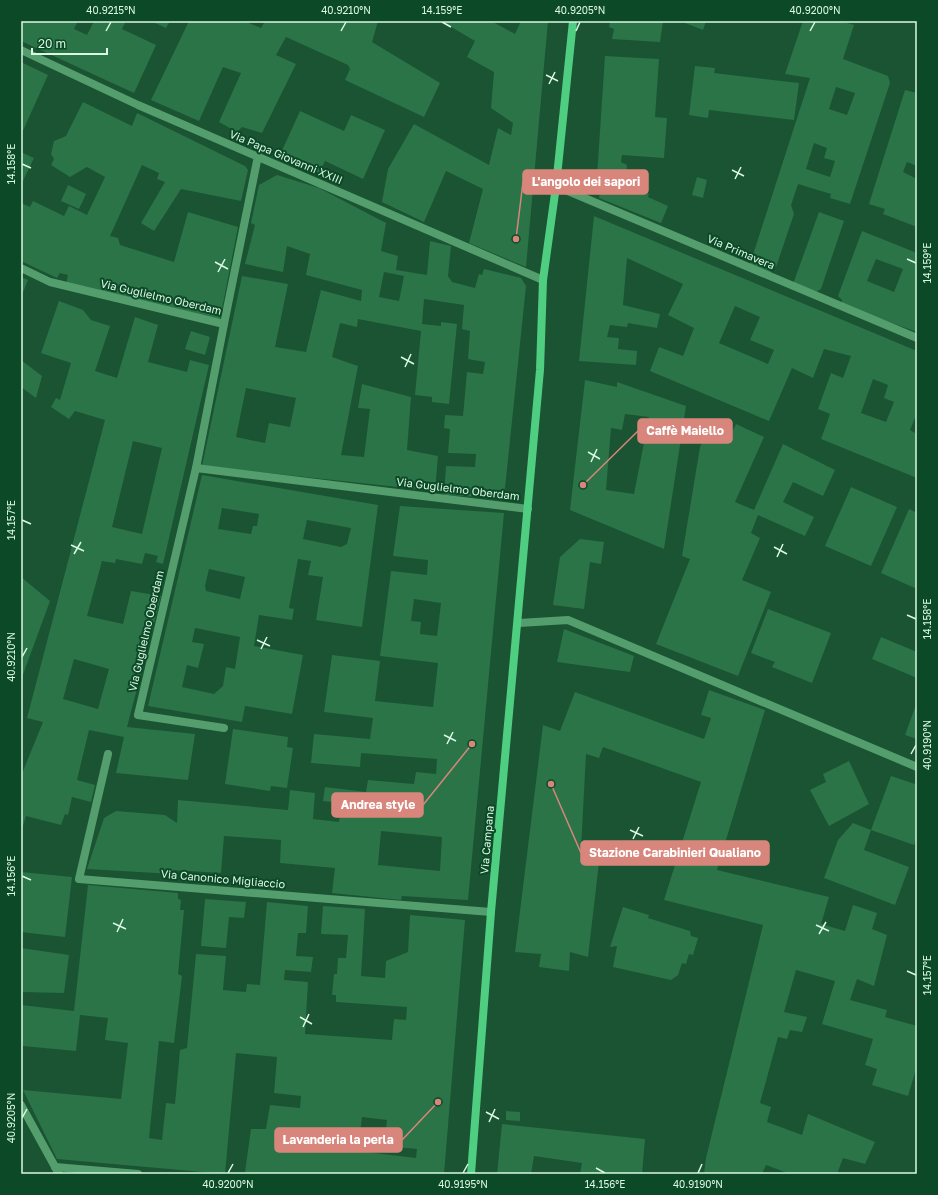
<svg xmlns="http://www.w3.org/2000/svg" width="938" height="1195" viewBox="0 0 938 1195" font-family="'Golos Text',sans-serif">
<style>
.building{fill:#2a7448;fill-rule:evenodd}
.lines{fill:none;stroke-linecap:round;stroke-linejoin:round}
.minor{stroke:#549e6e;stroke-width:8}
.secondary{stroke:#4fce82;stroke-width:8}
.ticks{fill:none;stroke:#dbf8e3;stroke-width:1.5}
.labels{text-anchor:middle;stroke-width:4;stroke-linejoin:round;paint-order:stroke}
.street-label{font-size:11px;fill:#dbf8e3;stroke:#0b4927}
.leader{fill:none;stroke:#d8867c;stroke-width:1.5}
.callout-dot{fill:#d8867c;stroke:#0b4927;stroke-width:1.5}
.callout{fill:#d8867c;stroke:#d8867c;stroke-width:1.5}
.callout-label{font-size:12px;text-anchor:middle;font-weight:bold;fill:#fff}
.neatline{fill:none;stroke:#dbf8e3;stroke-width:1.5}
.ticks-label{font-size:10px;text-anchor:middle;fill:#dbf8e3}
</style>
<rect width="100%" height="100%" fill="#1a5432"/>
<g class="building">
<path d="M22,21H78L74,29L87,35L94,21H126L122,29L156,45L134,93L21,41Z"/>
<path d="M151,21H170L166,28Z"/>
<path d="M189,21H244L261,28L265,21H378L372,42L440,83L424,117L345,80L350,69L348,65L286,37L276,55L296,64L262,133L242,127L237,132L219,122L241,73L223,67L199,121L151,100Z"/>
<path d="M441,21H491L515,34L521,21H548L526,267L469,243L483,189L446,171L424,222L382,202L388,169L414,124L489,165L498,128L511,135L513,123L491,108L494,72L467,57L475,41Z"/>
<path d="M610,21L663,22L660,42L612,39L614,29L609,27Z"/>
<path d="M680,21H706L703,30Z"/>
<path d="M803,21H841L854,25L843,59L888,76L890,83L850,204L830,198L831,194L798,184L791,205L794,214L776,267L773,266L770,274L749,267L810,78L785,74ZM836,87L855,93L847,115L829,109ZM814,143L827,148L824,158L835,161L830,177L806,169Z"/>
<path d="M605,56L659,59L655,117L667,118L664,158L622,155L621,162L627,165L625,183L649,194L648,197L668,206L661,223L599,198L600,192L596,191Z"/>
<path d="M21,62L48,75L21,135Z"/>
<path d="M695,66L715,68L714,73L799,83L794,120L709,110L708,118L689,115Z"/>
<path d="M905,90L917,93V166L907,162L903,172L917,179V227L883,214L885,209L869,204Z"/>
<path d="M83,102L132,126L137,113L245,166L248,170L241,201L181,189L154,231L141,223L165,182L157,179L159,173L142,165L110,236L118,238L120,245L174,262L188,212L238,227L220,319L66,284L68,275L60,273L57,278L21,261V203L30,207L33,201L64,216L69,206L87,215L105,177L87,167L70,177L51,165L54,159L51,154L54,141L66,136Z"/>
<path d="M300,111L344,131L351,115L385,130L363,179L325,161L319,173L280,155Z"/>
<path d="M21,152L34,158L21,185Z"/>
<path d="M277,175L319,188L386,223L381,251L398,256L396,270L427,275L430,241L451,246L448,276L452,282L475,288L479,274L482,275L484,269L521,278L526,286L504,498L444,495L446,466L475,467L476,454L448,453L450,429L444,428L445,415L463,416L467,372L483,374L485,362L468,359L470,331L462,329L464,305L424,299L422,324L441,326V322L457,324L449,404L432,402V397L415,395L421,331L358,319L357,327L340,323L332,357L358,366L341,455L364,457L370,409L358,408L362,384L411,397L407,450L438,456L435,491L202,466L242,276L288,284L275,347L306,352L321,290L361,301L362,290L306,275L310,254L287,246L283,272L245,264L255,225L251,223L259,185ZM384,272L404,276L399,301L379,297ZM246,388L296,398L290,427L269,423L265,443L236,437Z"/>
<path d="M697,177L707,180L703,198L692,195Z"/>
<path d="M68,185L86,194L79,209L61,201Z"/>
<path d="M819,212L844,221L821,289L816,292L793,284Z"/>
<path d="M594,216L917,351V413L910,430L917,434V478L821,439L830,414L818,409L831,373L843,378L851,356L824,349L813,378L792,368L769,421L650,371L659,347L683,356L694,328L668,315L683,284L627,258L623,305L660,314L657,328L628,323L627,327L610,325L607,337L619,338L618,349L637,351L636,365L579,361ZM735,306L760,317L750,340L774,350L768,364L719,343ZM873,379L888,385L884,398L894,402L886,422L861,413Z"/>
<path d="M862,231L917,253V332L842,305V300L838,296ZM876,259L903,269L894,292L867,281Z"/>
<path d="M21,277L28,280L21,297Z"/>
<path d="M59,301L83,310L91,320L110,326L95,371L117,378L135,317L158,325L148,362L187,372L190,360L209,365L163,564L156,562L158,556L145,553L142,564L116,559L115,563L102,561L87,616L123,624L131,591L161,596L127,727L195,734L188,780L116,773L124,737L89,730L77,780L95,785L91,802L72,797L68,815L65,814L61,825L26,816L21,832V776L43,722L27,718L105,420L75,411L69,419L51,407L56,398L60,400L71,363L41,353ZM133,441L162,448L142,534L112,527ZM74,659L109,669L98,709L63,699Z"/>
<path d="M191,331L210,337L205,355L185,349Z"/>
<path d="M21,360L42,376L36,398L21,387Z"/>
<path d="M585,380L617,387V382L686,406L664,549L570,510ZM625,414L649,417L634,494L606,490L611,428L622,430Z"/>
<path d="M736,424L764,437L735,502L754,510L783,444L835,470L823,496L793,482L783,502L814,517L805,536L758,515L751,533L760,538L742,580L771,592L738,676L656,644L690,559L682,556L700,447L708,429L730,436Z"/>
<path d="M202,475L378,505L362,627L316,620L323,577L308,575L311,561L298,559L289,608L294,609L292,620L259,615L254,646L303,655L292,714L245,706L242,722L148,706ZM222,508L259,514L257,526H253L251,534L218,529ZM307,520L351,528L347,544L341,547L303,539ZM209,569L245,577L240,599L206,591L205,586ZM195,628L240,637L235,669L226,667L223,686L214,694L182,687L187,665L198,668L204,644L192,642Z"/>
<path d="M851,487L897,507L871,566L825,546Z"/>
<path d="M400,506L504,513L468,900L402,896L401,900L332,893L335,868L280,863L281,840L224,836L221,873L173,870V874L87,869L104,818L116,811L165,815L177,823L178,800L288,810L290,790L315,793L313,819L339,822L341,803L323,801L325,787L366,792L368,780L414,784L416,772L436,774L437,759L361,753L360,767L311,763L314,734L370,739L373,718L324,712L332,655L380,661L375,701L433,707L438,663L380,656L391,571L427,575L428,560L393,556ZM414,599L441,603L437,636L420,634L421,622L411,621ZM381,831L442,837L440,871L378,865Z"/>
<path d="M909,509L917,513V589L881,573Z"/>
<path d="M580,539L604,542L601,564L590,562L584,609L553,605L560,557Z"/>
<path d="M21,577L50,601L21,680Z"/>
<path d="M768,609L831,633L812,683L772,667L775,662L751,653Z"/>
<path d="M564,629L634,656L630,672L557,662Z"/>
<path d="M881,637L917,652V678L872,659Z"/>
<path d="M709,690L765,710L717,870L829,897L821,924L845,931L853,905L877,913L872,929L887,935L874,986L857,979L850,1000L887,1010L885,1017L917,1026V1066L908,1096L872,1085L877,1069L865,1065L873,1039L822,1024L835,981L796,970L784,1012L807,1017L802,1032L790,1030L787,1039L778,1037L760,1103L771,1107L767,1122L802,1135L808,1114L875,1142L865,1164L843,1158L837,1174H790L766,1165L762,1174H704L706,1158L763,925L664,900L701,782L603,747L599,758L586,754L581,849L600,854L588,957L570,952L569,971L539,967L541,954L515,952L543,725L560,731L575,692L704,739L711,718L701,715Z"/>
<path d="M917,702V739L905,735Z"/>
<path d="M233,729L288,737L287,747L293,748L287,788L271,786L270,791L225,784Z"/>
<path d="M849,761L869,804L829,826L810,790L826,782L823,774Z"/>
<path d="M891,776L915,784L917,778V837L914,845L871,830L864,850L909,867L895,905L824,878L838,840L853,823L871,830Z"/>
<path d="M21,872L72,877L65,937L21,932Z"/>
<path d="M88,885L178,893V899L181,900L180,910H184L178,974L182,976L174,1043L159,1041L149,1138L162,1140L166,1103L175,1104L180,1050L187,1048L196,954L226,956L223,990L246,992L247,984L260,985L267,902L308,906L306,933H298L296,956L313,957L311,972L285,970L284,980L308,982L305,1034L392,1040L394,1019L406,1020L407,1007L336,1002V995H332L334,974H337L338,958H346L348,935L321,934L323,906L365,909L361,976L385,978L386,961L408,952L410,915L465,920L444,1174H259L245,1172L251,1129H266L270,1105L300,1108L301,1096L274,1093L277,1057L236,1053L225,1174L57,1159L23,1090L121,1099L128,1043L105,1040L108,1018L80,1015L76,1051L23,1046L21,1038V1005L74,1011ZM362,1117L387,1120L384,1146L417,1149L416,1158L358,1151ZM298,1138L312,1140L311,1148L297,1146Z"/>
<path d="M205,899L246,902L244,918L229,917L226,948L201,946Z"/>
<path d="M623,907L649,915L648,918L690,931L691,936L698,938L693,955L689,954L686,964L682,963L678,975L671,980L613,967L617,946L610,947Z"/>
<path d="M21,948L69,955L64,993L21,992Z"/>
<path d="M506,1111L520,1112V1121L506,1120Z"/>
<path d="M502,1124L645,1139L642,1174H580L582,1163L534,1156L531,1174H497Z"/>
</g>
<g class="lines">
<g class="minor">
<path d="M21,50L138,105L543,280"/>
<path d="M556,186L917,338"/>
<path d="M21,268L50,282L224,324L196,468L138,715L224,728"/>
<path d="M224,324L258,156"/>
<path d="M196,468L528,509"/>
<path d="M519,623L568,620L917,767"/>
<path d="M108,754L79,879L491,912"/>
<path d="M21,1105L59,1174"/>
<path d="M55,1167L138,1174"/>
</g>
<path class="secondary" d="M471,1174L491,912L540,370L543,280L556,186L573,21"/>
</g>
<path class="ticks" d="M442,22L451,27M106,31L111,22M341,31L346,22M576,31L580,22M810,31L815,22M546,75L558,81M549,84L555,72M22,164L31,168M732,170L744,176M735,179L741,167M907,259L916,263M215,262L228,269M218,272L225,259M401,357L414,364M405,367L411,354M588,452L600,459M591,462L597,449M22,520L31,524M71,545L84,551M774,547L787,554M74,554L81,542M777,557L783,544M907,615L916,619M257,640L270,646M261,649L267,637M22,657L27,648M444,735L456,741M447,744L453,732M911,754L916,745M630,830L643,836M633,839L639,827M22,876L31,880M113,923L126,929M816,925L829,931M117,932L123,919M819,934L826,922M907,971L916,975M300,1017L312,1024M303,1027L309,1014M486,1112L499,1119M22,1118L27,1109M489,1122L495,1109M596,1168L605,1173M228,1173L233,1164M463,1173L468,1164M698,1173L702,1164"/>
<g class="labels">
<g class="street-label">
<text transform="translate(286 157) rotate(23)" y="4">Via Papa Giovanni XXIII</text>
<text transform="translate(741 252) rotate(23)" y="4">Via Primavera</text>
<text transform="translate(161 297) rotate(13)" y="4">Via Guglielmo Oberdam</text>
<text transform="translate(458 489) rotate(7)" y="4">Via Guglielmo Oberdam</text>
<text transform="translate(146 631) rotate(-77)" y="4">Via Guglielmo Oberdam</text>
<text transform="translate(487 840) rotate(-85)" y="4">Via Campana</text>
<text transform="translate(223 879) rotate(5)" y="4">Via Canonico Migliaccio</text>
</g>
</g>
<path class="leader" d="M516 239L523 182M583 485L638 431M472 744L423 805M551 784L581 853M438 1102L402 1140"/>
<g class="callout-dot">
<circle cx="516" cy="239" r="4"/>
<circle cx="583" cy="485" r="4"/>
<circle cx="472" cy="744" r="4"/>
<circle cx="551" cy="784" r="4"/>
<circle cx="438" cy="1102" r="4"/>
</g>
<g class="callout">
<rect x="523" y="170" width="125" height="24" rx="4"/>
<rect x="638" y="419" width="94" height="24" rx="4"/>
<rect x="332" y="793" width="91" height="24" rx="4"/>
<rect x="581" y="841" width="188" height="24" rx="4"/>
<rect x="275" y="1128" width="127" height="24" rx="4"/>
</g>
<g class="callout-label">
<text x="586" y="186">L'angolo dei sapori</text>
<text x="685" y="435">Caffè Maiello</text>
<text x="378" y="809">Andrea style</text>
<text x="675" y="857">Stazione Carabinieri Qualiano</text>
<text x="338" y="1144">Lavanderia la perla</text>
</g>
<rect width="938" height="1195" fill="none" stroke="#0b4927" stroke-width="44"/>
<path d="M32 48v6h75v-6" fill="none" stroke="#dbf8e3" stroke-width="2"/>
<text x="38" y="48" font-size="12" fill="#dbf8e3" stroke="#0b4927" stroke-width="3" paint-order="stroke">20 m</text>
<rect x="22" y="22" width="894" height="1151" class="neatline"/>
<g class="ticks-label">
<text x="111" y="14">40.9215°N</text>
<text x="346" y="14">40.9210°N</text>
<text x="442" y="14">14.159°E</text>
<text x="580" y="14">40.9205°N</text>
<text x="815" y="14">40.9200°N</text>
<text transform="translate(11 164) rotate(-90)" y="4">14.158°E</text>
<text transform="translate(927 263) rotate(-90)" y="4">14.159°E</text>
<text transform="translate(11 520) rotate(-90)" y="4">14.157°E</text>
<text transform="translate(927 619) rotate(-90)" y="4">14.158°E</text>
<text transform="translate(11 657) rotate(-90)" y="4">40.9210°N</text>
<text transform="translate(927 745) rotate(-90)" y="4">40.9190°N</text>
<text transform="translate(11 876) rotate(-90)" y="4">14.156°E</text>
<text transform="translate(927 975) rotate(-90)" y="4">14.157°E</text>
<text transform="translate(11 1118) rotate(-90)" y="4">40.9205°N</text>
<text x="228" y="1188">40.9200°N</text>
<text x="463" y="1188">40.9195°N</text>
<text x="605" y="1188">14.156°E</text>
<text x="698" y="1188">40.9190°N</text>
</g>
</svg>
